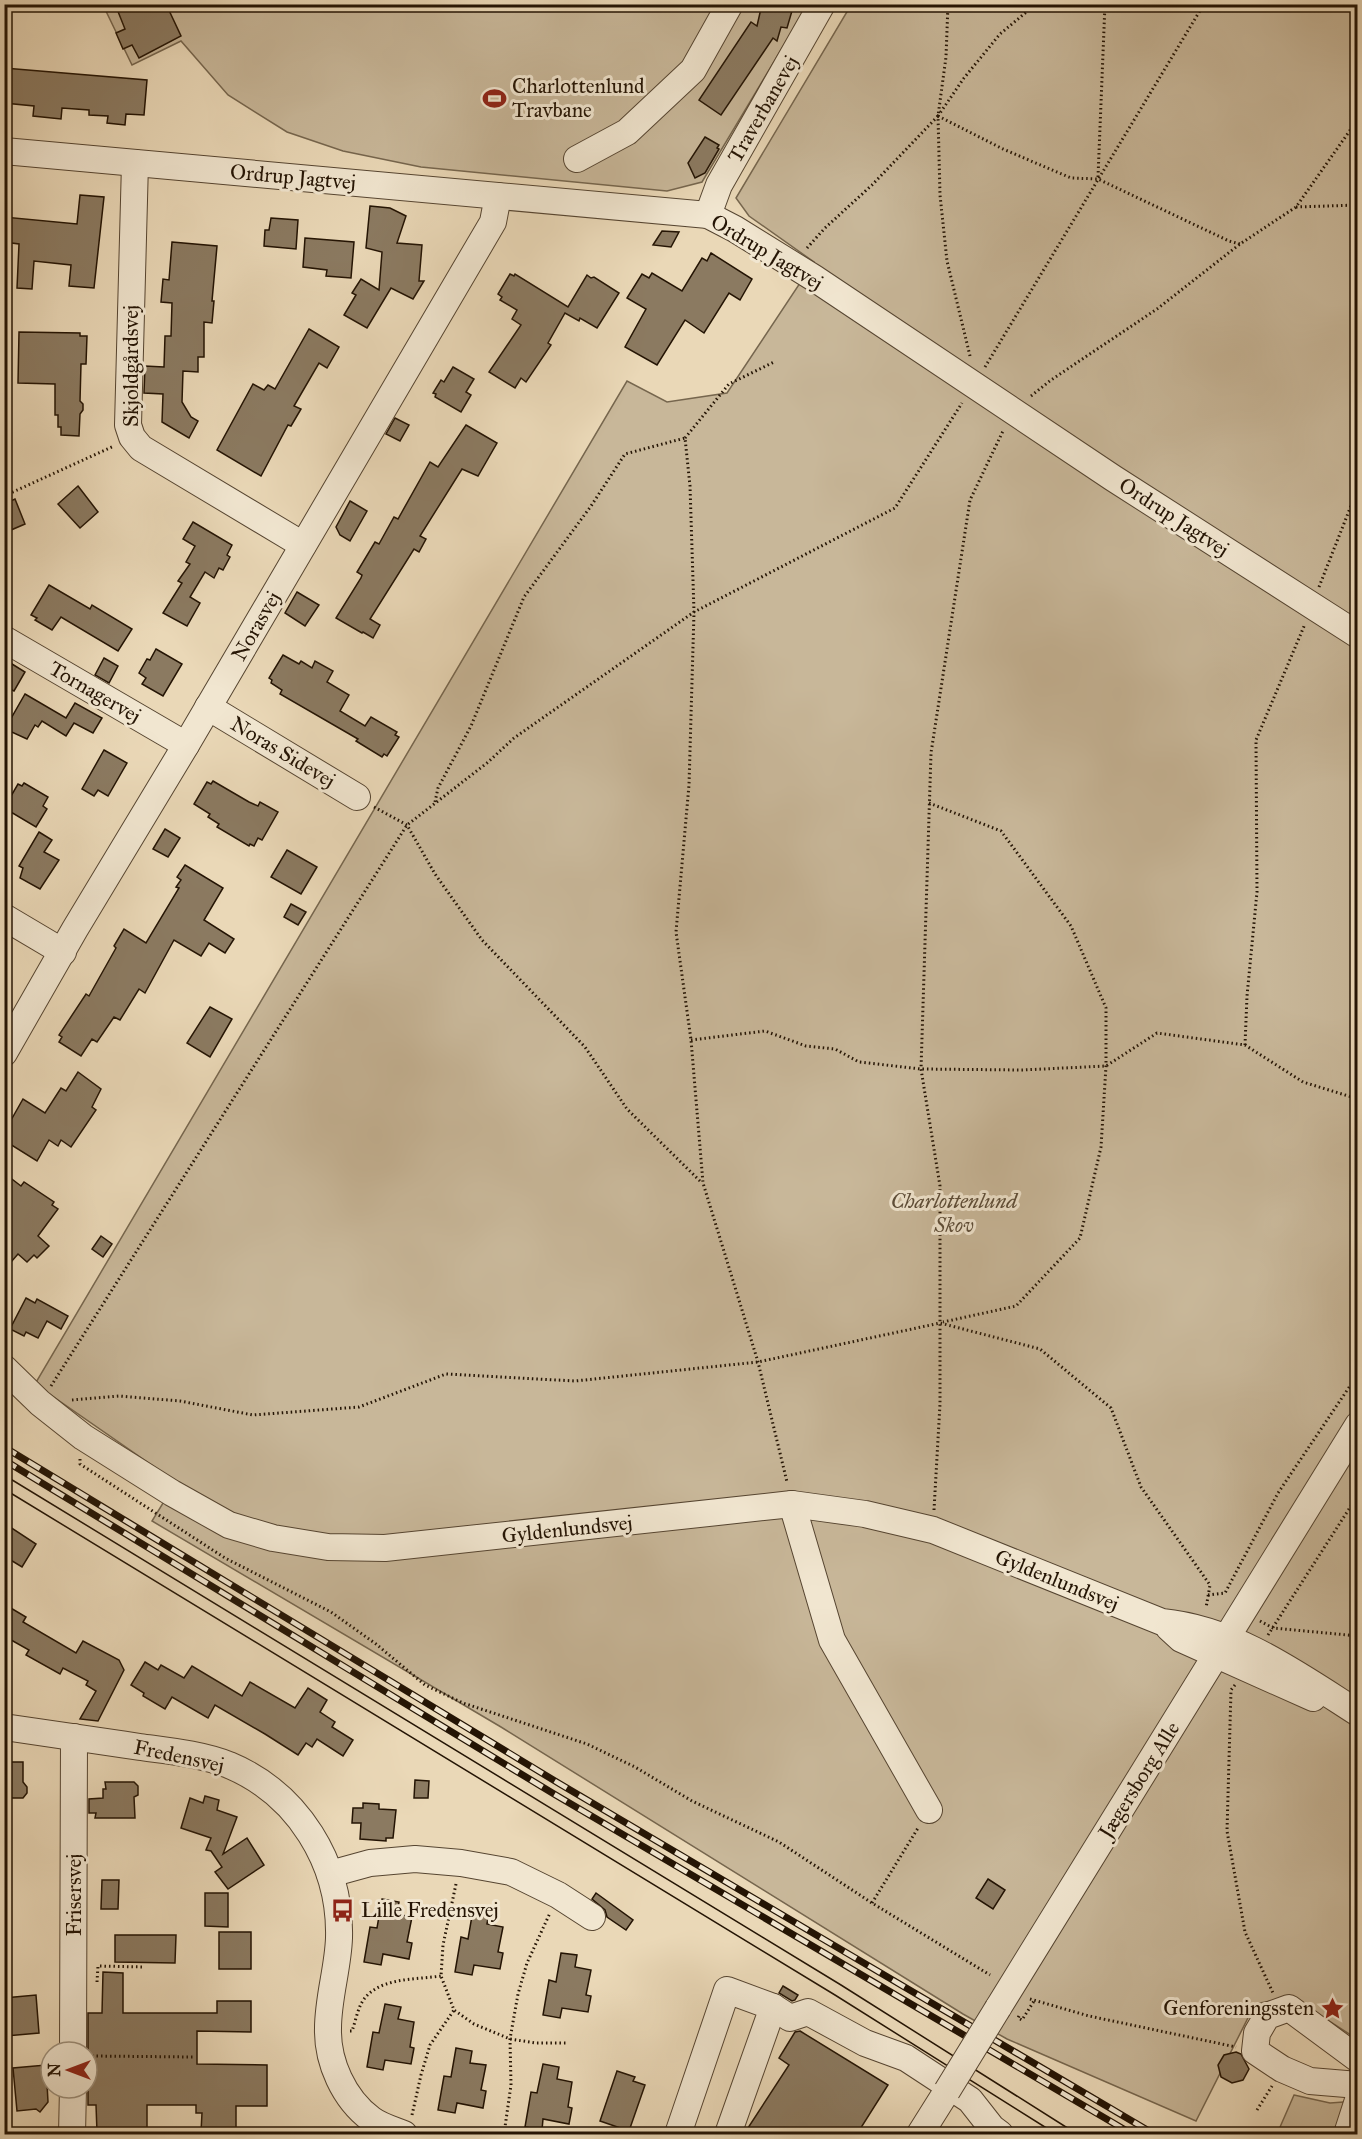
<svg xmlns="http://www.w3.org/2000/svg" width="1362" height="2139" viewBox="0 0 1362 2139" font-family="'IM FELL Great Primer',serif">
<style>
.green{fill:#c8b799;stroke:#76664e;stroke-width:1.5}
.building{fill:#8b7a61;stroke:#241404;stroke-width:1.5}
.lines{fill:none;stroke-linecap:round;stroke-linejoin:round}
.minor-casing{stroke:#564531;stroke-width:28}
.path{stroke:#241404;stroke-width:3;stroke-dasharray:1.5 3;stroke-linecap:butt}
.minor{stroke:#f1e6d0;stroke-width:26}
.tram{stroke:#241404;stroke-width:1.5}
.rail-casing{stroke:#241404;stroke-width:7}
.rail{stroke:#f1e6d0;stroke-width:4.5;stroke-dasharray:14;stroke-linecap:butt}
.minor-bridge-casing{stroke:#564531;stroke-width:28;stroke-linecap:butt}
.minor-bridge{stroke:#f1e6d0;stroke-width:26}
.labels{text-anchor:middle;stroke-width:6;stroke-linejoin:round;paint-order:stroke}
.poi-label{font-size:21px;fill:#241404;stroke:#f1e6d0;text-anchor:start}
.street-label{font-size:21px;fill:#241404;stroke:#f1e6d0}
.park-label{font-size:21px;font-style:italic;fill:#5d4d38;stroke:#f1e6d0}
</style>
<rect width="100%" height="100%" fill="#ead8b7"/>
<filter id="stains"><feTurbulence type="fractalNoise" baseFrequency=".00333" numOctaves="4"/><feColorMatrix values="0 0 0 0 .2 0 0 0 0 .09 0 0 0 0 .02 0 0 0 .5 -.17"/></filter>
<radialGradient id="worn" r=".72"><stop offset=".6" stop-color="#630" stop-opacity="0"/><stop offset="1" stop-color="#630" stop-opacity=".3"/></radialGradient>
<g class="green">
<path d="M103,5H808L702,182L667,191L421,167L343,151L287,132L228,95L181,41L132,65Z"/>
<path d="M851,5H1357V2039L1292,1997L1255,2004L1196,2121L1007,2039L963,2014L501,1727L152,1521L176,1482L35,1384L627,381L667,402L727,393L814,262L749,216L736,198Z"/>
<path d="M1294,2095L1330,2103L1357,2101V2134H1277Z"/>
</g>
<g class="building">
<path d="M115,4H166L181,36L139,58L132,45L123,49L116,33L125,29Z"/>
<path d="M762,4H794L787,28L781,27L777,41L773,38L721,115L699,100L751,22L757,26Z"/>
<path d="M4,68L147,80L144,115L126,114L125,125L107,123L108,116L89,115V110L62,108L61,119L33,116L34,106L4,103Z"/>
<path d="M705,137L719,145L717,148L719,149L705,173L695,178L688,163Z"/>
<path d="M80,195L104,197L94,288L69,286L71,265L34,261L32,289L17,288L19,244L4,242V217L77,224Z"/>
<path d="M370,206L390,208L406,216L397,243L422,245L419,281H424L413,299L391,288L367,328L344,315L356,295L352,293L361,279L379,290L382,252L366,248Z"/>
<path d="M271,218L298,220L296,249L264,246L265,230H269Z"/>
<path d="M662,231L679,232L671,247L653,245Z"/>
<path d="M305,238L354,242L351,278L326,276L327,270L303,267Z"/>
<path d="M172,242L217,246L212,301H214L212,323L204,322V357H198V372L183,371L182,402L191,417L198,421L189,438L162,422L163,394L144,393L145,366L164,367L165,336H171L172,303L161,302L163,279L169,280Z"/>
<path d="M711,253L752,279L740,300L729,293L704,333L685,320L657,365L625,347L646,309L627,298L642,274L649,278L652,273L682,291L702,258L707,261Z"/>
<path d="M510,274L514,276L515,274L568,307L587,275L591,278L594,277L619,293L597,328L580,318L579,321L565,313L548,343L551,345L526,382L521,378L515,388L489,372L521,325L512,319L517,310L500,300L502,297L498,294Z"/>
<path d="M309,329L339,347L327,368L319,363L294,406L301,409L291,426L288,425L261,476L217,450L253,384L264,390L268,385L275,389Z"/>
<path d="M19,332L80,333V336H87L86,364H81L80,401L83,404V410L80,414L79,436L61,435V427H58V415H55V384L18,383Z"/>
<path d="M453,367L474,379L466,392L471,395L461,412L435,397L436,394L433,393L441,380L444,382Z"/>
<path d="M395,418L409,425L400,441L386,434Z"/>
<path d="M466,425L497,443L478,476L462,469L420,536L426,539L419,552L414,549L370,619L380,625L373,638L363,632L362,633L336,618L361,578L362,575L357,572L375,542L379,544L394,517L398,519L430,462L438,467Z"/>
<path d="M78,486L98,512L80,528L58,504Z"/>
<path d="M15,499L25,524L4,533V504Z"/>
<path d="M350,501L367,511L350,541L340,535L336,527Z"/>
<path d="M193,522L232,545L227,555L230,557L223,570L219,568L214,578L205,572L190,597L200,603L187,626L163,613L182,583L178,581L190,564L186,562L195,546L183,539Z"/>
<path d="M49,585L90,609L92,605L132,629L118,651L61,617L52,630L35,620L37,618L31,615Z"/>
<path d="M297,592L319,605L305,626L285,613Z"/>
<path d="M156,649L182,664L163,696L142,684L146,678L139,673L147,659L150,660Z"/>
<path d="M283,655L299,664L301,661L312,668L315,661L333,671L327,682L349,695L340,711L365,726L371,717L397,732L395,735L399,737L387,756L384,754L382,757L356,741L358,739L280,694L282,690L271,683L272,680L269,678Z"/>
<path d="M104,658L118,666L109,683L95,675Z"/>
<path d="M4,659L25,672L14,691L4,686Z"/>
<path d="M25,694L66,718L75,703L102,718L93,733L74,723L66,736L42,721L38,727L35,725L27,739L5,729Z"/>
<path d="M104,750L127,763L108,796L98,790L94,796L82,789Z"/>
<path d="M213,781L249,802L258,806L260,802L278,812L262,840L258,838L254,846L250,844L249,846L217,827L219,824L208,817L210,814L194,804L207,782L211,784Z"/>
<path d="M24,783L48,797L43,806L47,809L36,827L4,808L18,784L22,786Z"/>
<path d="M165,829L180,838L168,857L153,849Z"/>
<path d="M39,832L52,840L44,852L59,860L40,889L20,878L23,868L19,866Z"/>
<path d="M287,850L317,867L301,894L271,877Z"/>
<path d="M185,865L223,888L204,920L234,939L225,953L209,943L201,956L174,940L145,993L139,989L120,1020L114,1017L97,1042L92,1039L81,1056L59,1042L62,1037L59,1035L86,994L89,996L116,948L114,946L124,929L146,943L179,888L176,887L181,880L177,877Z"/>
<path d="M291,904L306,912L298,925L284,917Z"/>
<path d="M210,1007L232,1019L210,1057L187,1043Z"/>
<path d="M78,1072L101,1089L92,1107L96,1110L71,1147L61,1140L58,1146L49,1140L37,1161L5,1141L10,1132L6,1129L23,1099L45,1113L61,1088L66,1091Z"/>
<path d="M4,1173L21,1186L24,1182L54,1202L52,1205L58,1209L38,1236L49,1246L37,1258L34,1255L27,1262L18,1254L4,1270Z"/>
<path d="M101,1236L112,1244L103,1257L92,1249Z"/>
<path d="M26,1298L35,1303L37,1299L68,1316L61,1329L47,1321L38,1338L26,1332L24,1336L10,1329Z"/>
<path d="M4,1523L36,1544L22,1567L4,1556Z"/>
<path d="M4,1604L26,1617L23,1622L76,1653L83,1641L119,1660L124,1670L98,1721L80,1719L96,1691L86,1685L88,1681L63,1668L60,1674L26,1655L29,1650L4,1636Z"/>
<path d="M145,1662L158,1670L161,1665L184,1678L192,1666L242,1696L250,1682L295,1708L308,1688L327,1700L320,1712L335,1722L332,1727L353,1740L343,1756L317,1739L312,1747L306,1743L298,1755L265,1734L215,1705L208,1718L172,1697L165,1709L143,1696L144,1693L131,1685Z"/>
<path d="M4,1762H23V1782L27,1787V1793L23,1798H4Z"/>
<path d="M415,1780L429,1781L428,1798H414Z"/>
<path d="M105,1782H134L138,1786V1795L134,1797L135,1818H95L96,1813H89V1799L103,1798V1789H106Z"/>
<path d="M205,1796L219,1800L217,1810L237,1817L223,1854L247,1838L264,1865L228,1889L215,1872L222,1867L211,1851L206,1850L211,1838L181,1828L190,1798L203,1803Z"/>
<path d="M363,1803L379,1804V1809L396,1810L393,1838H386V1841L360,1839L361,1823H352L353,1808H363Z"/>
<path d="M988,1879L1005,1890L993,1909L976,1898Z"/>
<path d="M102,1880H119L118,1909H101Z"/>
<path d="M205,1893H228V1927L205,1926Z"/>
<path d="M596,1893L633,1920L626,1930L607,1917L605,1910L592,1899Z"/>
<path d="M382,1899L399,1902L397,1914L412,1917L407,1942L412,1943L409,1959L383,1954L381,1965L364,1962L370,1927L377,1928Z"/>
<path d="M473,1910L489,1912L487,1924L503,1927L498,1952L503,1953L500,1969L474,1965L472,1975L455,1972L461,1937L468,1939Z"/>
<rect x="219" y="1932" width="32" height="37"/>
<path d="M115,1935H176L175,1963L115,1962Z"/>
<path d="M561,1953L577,1955L575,1967L591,1970L586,1995L591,1996L588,2012L562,2008L560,2018L543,2015L549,1980L556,1982Z"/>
<path d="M103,1972L123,1973V2013H217V2001H251V2032L197,2031V2064L267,2065V2106H236V2134H210V2132H201L202,2113H196V2105H147V2134L97,2132L96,2105H88V2013H102Z"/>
<path d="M783,1986L798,1995L795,2000L792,2001L779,1993Z"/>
<path d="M36,1995L39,2033L6,2036L4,1998Z"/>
<path d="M385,2004L401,2007L398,2019L414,2022L410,2047L414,2048L411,2064L385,2060L383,2070L367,2067L373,2032L379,2033Z"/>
<path d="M800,2031L888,2085L857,2134H744L789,2065L779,2058L795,2032Z"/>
<path d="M456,2048L472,2051L470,2063L486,2065L481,2090L486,2091L483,2108L457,2103L455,2113L438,2110L444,2076L451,2077Z"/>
<path d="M1236,2052L1241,2054L1249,2069L1243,2080L1232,2083L1221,2077L1218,2065L1224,2055Z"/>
<path d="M543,2064L559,2067L557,2079L572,2082L568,2107L572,2108L569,2124L543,2119L542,2130L525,2127L531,2092L537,2093Z"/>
<path d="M46,2065L48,2102L40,2112L36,2109L17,2111L13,2068Z"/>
<path d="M617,2071L635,2077L633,2081L645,2085L629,2131L600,2121Z"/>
</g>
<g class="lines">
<defs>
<g id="minor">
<path d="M4,151L708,215L735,229L814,278L1113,478L1358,635"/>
<path d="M577,159L627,132L693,70L730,4"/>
<path d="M135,163L128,425L132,437L141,448L303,545"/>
<path d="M708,215L719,185L822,4"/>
<path d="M4,639L186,745"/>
<path d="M208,707L357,797"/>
<path d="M4,917L63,952"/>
<path d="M4,1053L75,929L186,745L493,222L498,196"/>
<path d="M4,1368L40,1403L83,1437L172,1493L229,1525L273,1538L328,1547L385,1548L792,1504L865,1514L933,1530L1162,1622C1235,1629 1297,1674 1358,1713"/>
<path d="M792,1504L832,1640L929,1810"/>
<path d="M1169,1628L1181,1639L1313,1698"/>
<path d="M4,1727C50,1734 95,1740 140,1747C169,1751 201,1754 229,1765C298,1794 341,1863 339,1938C338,1968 328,1998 328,2028C327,2062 344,2099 371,2119C380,2126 394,2130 404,2134"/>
<path d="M330,1874L370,1863L415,1859L461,1863L511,1872L558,1895L592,1917"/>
<path d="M773,2007L790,2018L808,2012L865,2043L906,2058L970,2100L992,2128L1000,2134"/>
<path d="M998,2008L1358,1425"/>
<path d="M73,2052L74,1737"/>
<path d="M1358,2059L1289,2008L1267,2016L1257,2033L1255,2051L1282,2069L1310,2081L1358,2085"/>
<path d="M72,2134L73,2088"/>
<path d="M678,2134L727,1990L773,2007L728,2134"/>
<path d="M920,2134L947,2091"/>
<path d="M1347,2134L1358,2100"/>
</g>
</defs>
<use href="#minor" class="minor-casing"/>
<g class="path">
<path d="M938,116L1003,149L1071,178L1098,179L1229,241L1240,244"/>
<path d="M1098,177L1105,4"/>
<path d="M1296,207L1358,205"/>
<path d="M807,248L825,228L872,185L938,116L946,57L948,4"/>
<path d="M970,356L947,261L940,195L938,116L964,78L1000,34L1036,4"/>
<path d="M985,367L1204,4"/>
<path d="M1031,396L1051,380L1157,309L1240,244L1296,207L1358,119"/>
<path d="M685,438L729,384L774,362"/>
<path d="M4,496L114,446"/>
<path d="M1319,587L1358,488"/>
<path d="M435,802L438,788L471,726L524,597L591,506L625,454L685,438L690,486L694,612L689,785L676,932L691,1040L703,1183L758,1362L787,1482"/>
<path d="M929,803L1001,831L1071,926L1106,1008V1066L1101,1147L1080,1238L1016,1306L943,1322"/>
<path d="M374,807L407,825L435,874L482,940L585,1047L627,1109L702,1183"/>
<path d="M691,1040L765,1031L806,1046L835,1049L859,1062L921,1069L1022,1070L1106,1066L1157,1033L1245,1045L1303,1082L1358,1099"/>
<path d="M1245,1045L1247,996L1257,892L1256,740L1305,624"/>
<path d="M51,1386L407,825L487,763L514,738L694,612L895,508L962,403"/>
<path d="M72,1400L119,1396L180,1401L253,1415L359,1407L446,1374L575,1381L758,1362L940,1323L1040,1349L1111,1408L1141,1487L1210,1585L1206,1608"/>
<path d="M80,1459V1464L225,1558L331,1612L376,1644L425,1685L463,1703L587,1744L635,1767L692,1801L779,1842L872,1903L990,1975"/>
<path d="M934,1510L940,1404V1186L921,1069L931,753L970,500L1003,431"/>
<path d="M1208,1595L1225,1593L1278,1493L1358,1374"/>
<path d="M1260,1621L1273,1628L1358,1636"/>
<path d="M1268,1635L1358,1495"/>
<path d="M1235,1685L1231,1690L1227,1831L1245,1932L1273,1993"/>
<path d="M456,1884L443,1945L441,1976L454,2010L474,2024L510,2039L536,2043H567"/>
<path d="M872,1903L918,1828"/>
<path d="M97,1982L98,1966L144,1967"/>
<path d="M1030,1999L1089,2016L1236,2047"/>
<path d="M1019,2016L1018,2018L1022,2020L1034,2001"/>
<path d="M350,2031H352C355,2023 357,2012 361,2004C375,1977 414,1980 441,1976"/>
<path d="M92,2056L194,2057"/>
<path d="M1257,2110L1272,2086"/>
<path d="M412,2115L421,2075L430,2045L454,2010"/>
<path d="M504,2134L511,2085L510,2039L518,1994L527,1963L550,1913"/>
</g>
<use href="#minor" class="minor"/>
<g class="tram">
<path d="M4,1475L841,1985L1077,2134"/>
<path d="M4,1489L835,1995L1056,2134"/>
</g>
<defs>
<g id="rail">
<path d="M4,1447L560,1784L1154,2134"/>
<path d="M4,1460L554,1794L1132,2134"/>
</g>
</defs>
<use href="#rail" class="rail-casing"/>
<use href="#rail" class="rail"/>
<defs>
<path id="minor-bridge" d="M947,2091L998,2008"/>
</defs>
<use href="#minor-bridge" class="minor-bridge-casing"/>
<use href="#minor-bridge" class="minor-bridge"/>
</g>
<defs>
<symbol id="stadium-bare" viewBox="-9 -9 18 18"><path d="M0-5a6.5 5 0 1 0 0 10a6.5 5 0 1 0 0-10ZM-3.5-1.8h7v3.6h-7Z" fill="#8f2418" stroke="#f1e6d0" stroke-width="2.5" paint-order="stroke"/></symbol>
<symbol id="bus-bare" viewBox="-9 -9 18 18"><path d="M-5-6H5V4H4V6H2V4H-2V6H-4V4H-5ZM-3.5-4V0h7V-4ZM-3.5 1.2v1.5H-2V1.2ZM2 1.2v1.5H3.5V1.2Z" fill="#8f2418" stroke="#f1e6d0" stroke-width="2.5" paint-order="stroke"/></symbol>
<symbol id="sight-bare" viewBox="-9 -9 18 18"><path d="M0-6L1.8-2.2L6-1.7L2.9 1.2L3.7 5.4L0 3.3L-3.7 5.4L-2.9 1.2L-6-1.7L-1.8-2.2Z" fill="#8f2418" stroke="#f1e6d0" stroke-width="2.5" paint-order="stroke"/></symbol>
</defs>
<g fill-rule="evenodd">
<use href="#stadium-bare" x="478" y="82" width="33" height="33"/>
<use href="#bus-bare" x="326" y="1894" width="33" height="33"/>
<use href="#sight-bare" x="1316" y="1992" width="33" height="33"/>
</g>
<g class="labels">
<g class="poi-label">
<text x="512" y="93">Charlottenlund<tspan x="512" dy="24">Travbane</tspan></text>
<text x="361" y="1917">Lille Fredensvej</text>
<text x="1314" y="2015" text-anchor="end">Genforeningssten</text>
</g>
<g class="street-label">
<text transform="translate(763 109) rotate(-60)" y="7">Traverbanevej</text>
<text transform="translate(293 177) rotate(5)" y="7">Ordrup Jagtvej</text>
<text transform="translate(767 252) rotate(31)" y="7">Ordrup Jagtvej</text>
<text transform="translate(131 366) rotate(-90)" y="7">Skjoldgårdsvej</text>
<text transform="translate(1174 517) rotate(33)" y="7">Ordrup Jagtvej</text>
<text transform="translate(256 626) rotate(-60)" y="7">Norasvej</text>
<text transform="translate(95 692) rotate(30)" y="7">Tornagervej</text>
<text transform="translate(283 752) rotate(31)" y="7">Noras Sidevej</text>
<text transform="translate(567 1529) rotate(-6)" y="7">Gyldenlundsvej</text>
<text transform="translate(1057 1580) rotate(22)" y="7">Gyldenlundsvej</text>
<text transform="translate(179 1756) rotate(12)" y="7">Fredensvej</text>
<text transform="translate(1139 1780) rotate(-58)" y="7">Jægersborg Alle</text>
<text transform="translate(74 1895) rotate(-90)" y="7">Frisersvej</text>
</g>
<g class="park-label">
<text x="954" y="1208">Charlottenlund<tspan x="954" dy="24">Skov</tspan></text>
</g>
</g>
<rect width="1362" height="2139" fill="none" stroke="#ead8b7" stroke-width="24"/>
<rect x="6" y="6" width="1350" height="2127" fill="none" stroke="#241404" stroke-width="3"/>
<rect x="12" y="12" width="1338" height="2115" fill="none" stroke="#241404" stroke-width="1.5"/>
<g transform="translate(69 2070) rotate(270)"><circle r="28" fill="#f1e6d0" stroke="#9f927e" stroke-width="1.5"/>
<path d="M0-4.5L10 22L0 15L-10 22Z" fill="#8f2418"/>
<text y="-9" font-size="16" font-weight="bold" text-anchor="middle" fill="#241404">N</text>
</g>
<rect width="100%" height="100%" filter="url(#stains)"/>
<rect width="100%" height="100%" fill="url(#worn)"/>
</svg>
